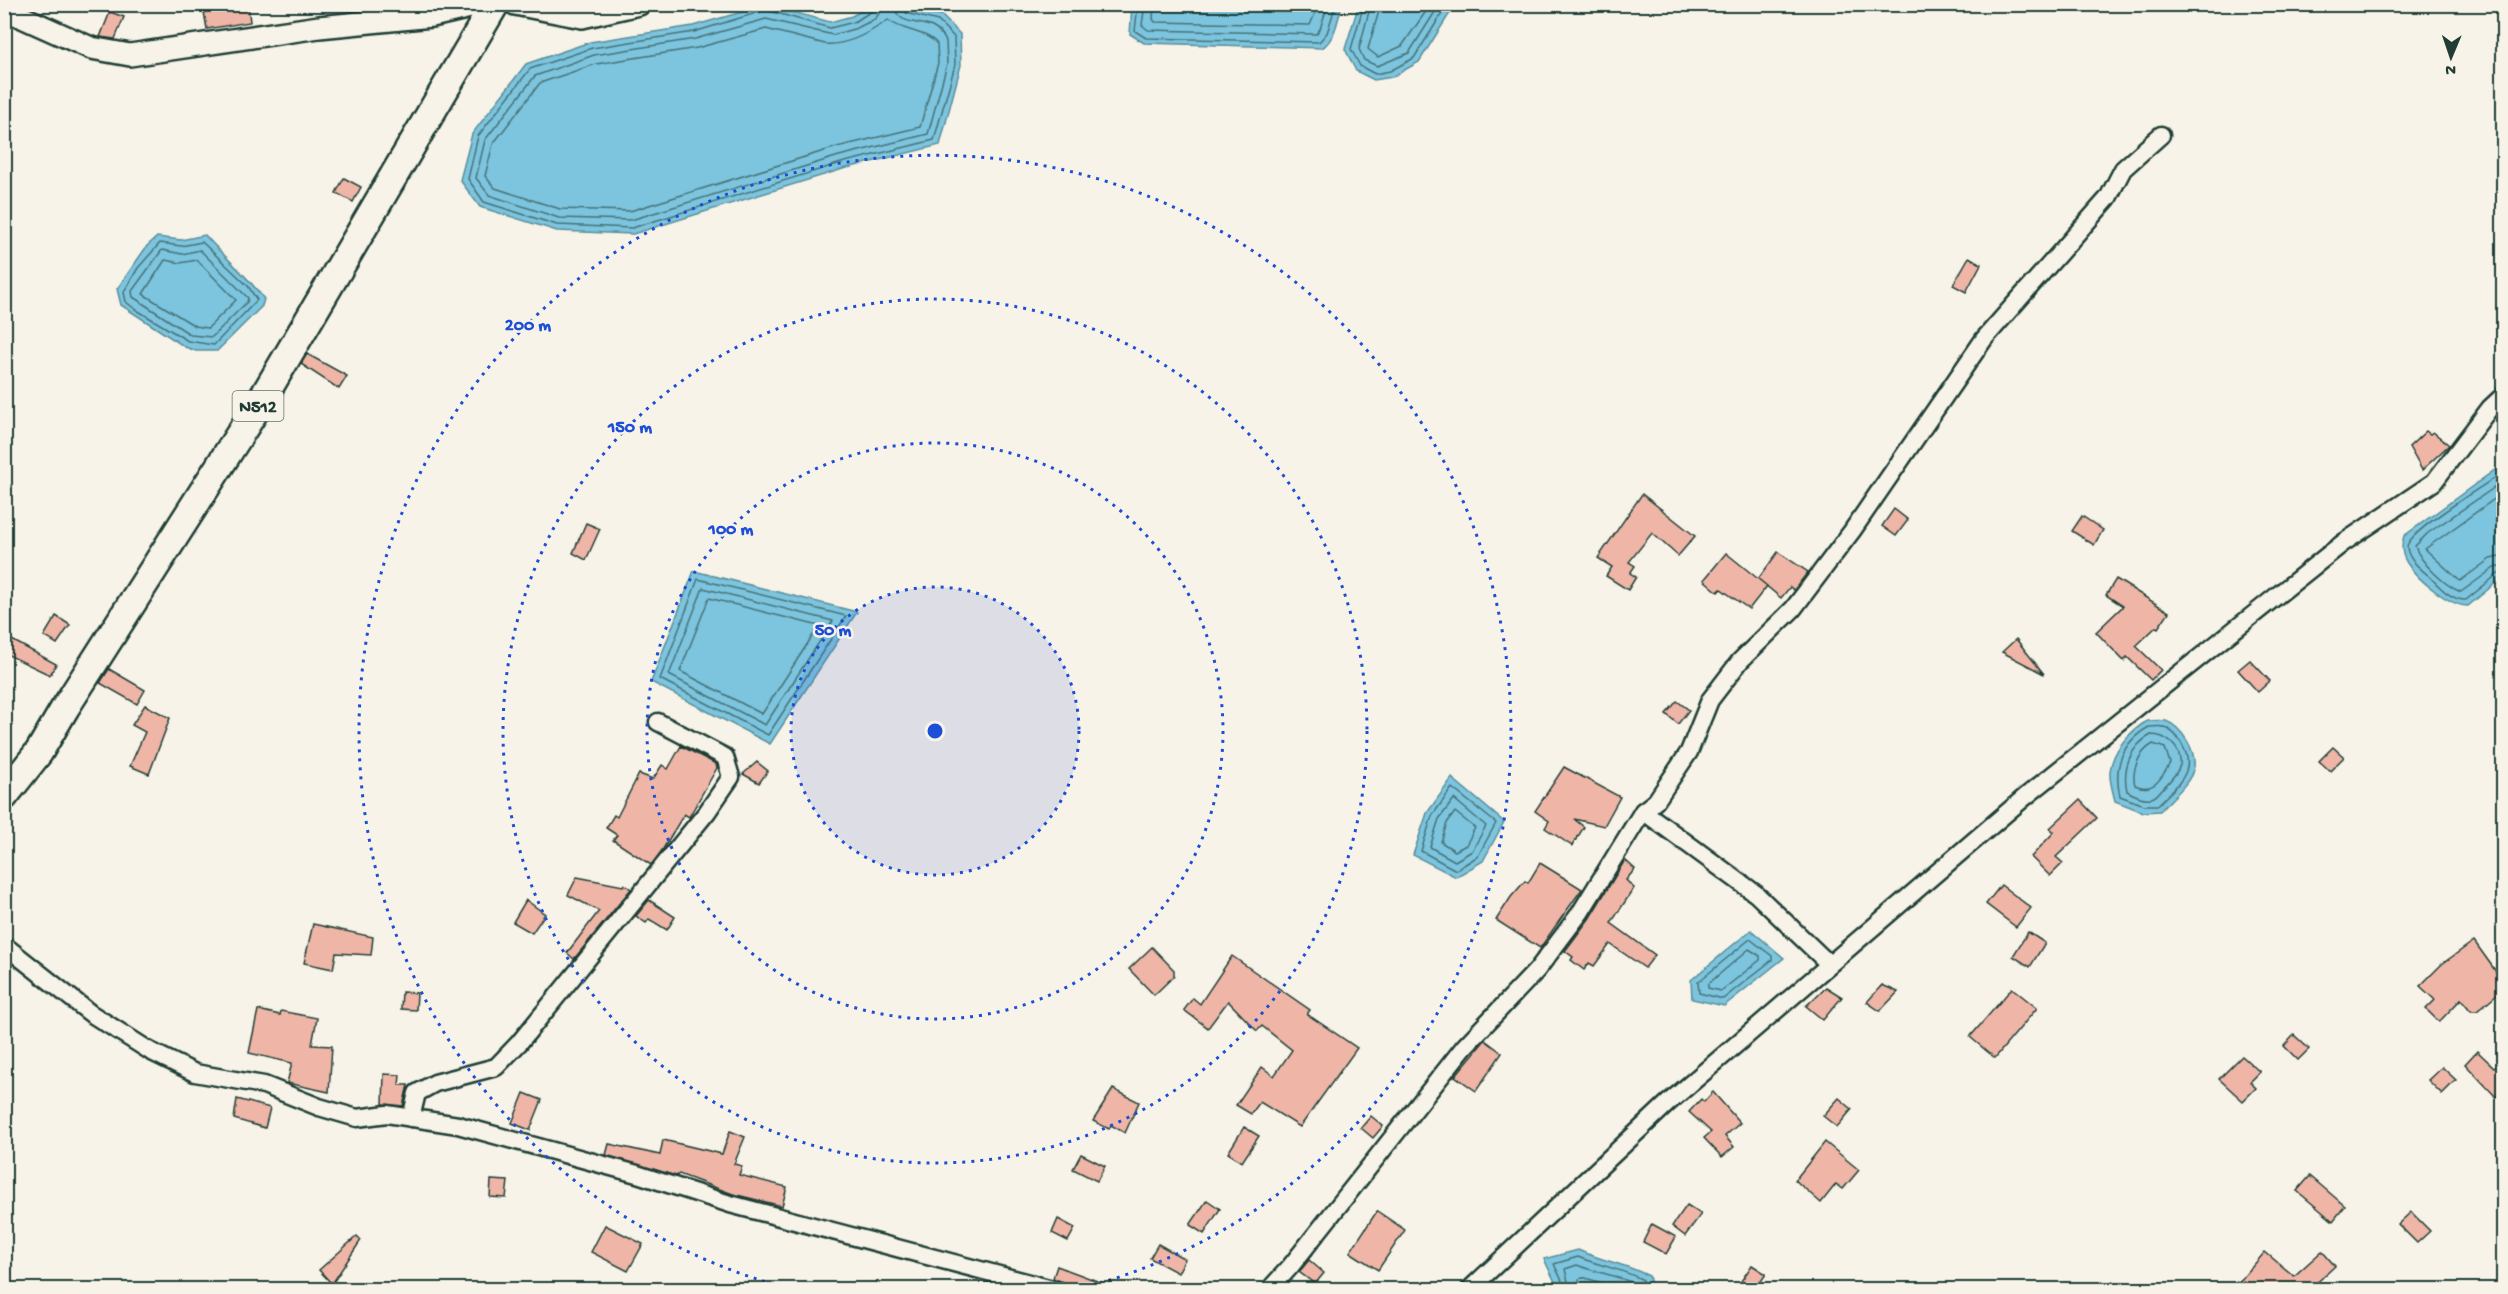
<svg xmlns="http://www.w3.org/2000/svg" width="2508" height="1294" viewBox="0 0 2508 1294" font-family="'Gochi Hand',sans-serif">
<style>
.water{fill:#7dc4de;stroke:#578e9a;stroke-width:1.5}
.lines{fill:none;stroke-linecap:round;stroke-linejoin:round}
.shore{stroke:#457378;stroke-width:1.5}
.building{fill:#efb6a7;stroke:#1f3d34;stroke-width:1.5}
.minor-casing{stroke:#1f3d34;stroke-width:21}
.tertiary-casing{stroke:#1f3d34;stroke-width:26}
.trunk-casing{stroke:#1f3d34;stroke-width:32}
.minor{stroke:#f7f3e8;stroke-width:16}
.tertiary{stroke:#f7f3e8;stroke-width:21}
.trunk{stroke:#f7f3e8;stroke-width:27}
.ring{fill:none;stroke:#1d4ed8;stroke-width:3;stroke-dasharray:3 6}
.labels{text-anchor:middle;stroke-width:5;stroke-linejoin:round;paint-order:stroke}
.shield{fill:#f7f3e8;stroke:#60746a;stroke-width:1.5}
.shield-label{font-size:18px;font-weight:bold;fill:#1f3d34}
.centre{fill:#1d4ed8;stroke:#f7f3e8;stroke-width:3}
.ring-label{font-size:18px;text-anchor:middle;font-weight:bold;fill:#1d4ed8;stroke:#f7f3e8;stroke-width:5;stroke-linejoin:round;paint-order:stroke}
</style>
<rect width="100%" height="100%" fill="#f7f3e8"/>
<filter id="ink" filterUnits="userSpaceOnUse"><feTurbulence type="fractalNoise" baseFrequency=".0167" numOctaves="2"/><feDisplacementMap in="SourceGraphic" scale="12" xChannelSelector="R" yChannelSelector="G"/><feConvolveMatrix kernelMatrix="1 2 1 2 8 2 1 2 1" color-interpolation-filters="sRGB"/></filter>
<g filter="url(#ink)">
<g class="water">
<path d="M1359,4H1455V5L1419,62L1392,77L1374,80L1356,71L1345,49Z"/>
<path d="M766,5L830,22L852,16L872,5H897L941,15L960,34L961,65L940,145L843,169L633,234L557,231L480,207L460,180L472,134L526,64L590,42L693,26Z"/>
<path d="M1132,5V4L1342,5C1338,19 1335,40 1322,48L1144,43L1130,34Z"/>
<path d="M205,235C224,257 247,275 264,299L262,306L217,351H196L185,347L121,305L117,289L147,246L157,237L181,240Z"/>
<path d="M2503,464V577L2468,606C2449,606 2417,579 2407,563C2401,554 2401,545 2404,536Z"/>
<path d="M694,571L857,612L770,744L651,682Z"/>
<path d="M2147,721C2152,721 2161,720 2166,721C2182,727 2196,751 2194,767C2191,783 2170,800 2160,811L2143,812L2115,801C2113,792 2109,780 2110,771C2113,750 2129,732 2147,721Z"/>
<path d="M1452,778L1504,822L1483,861L1456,877L1413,855L1427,813Z"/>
<path d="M1751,930L1784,958L1724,1006L1692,999L1691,980Z"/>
<path d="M1578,1250C1602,1261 1626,1264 1649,1276L1652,1289H1554L1557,1286L1544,1259Z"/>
</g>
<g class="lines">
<g class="shore">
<path d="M874,4L872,11L854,22L830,28L766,10L694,32L592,48L530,69L478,136L468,179L484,202L557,225L632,228L841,163L934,140L955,65L954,37L938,21L906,13L902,4"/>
<path d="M882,4L880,12L875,19L857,28L833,35L766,19L695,39L594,55L535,76L485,140L476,178L489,195L559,218L631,220L839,156L928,134L947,64L946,41C943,36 938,30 932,27C918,20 896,26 894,4"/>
<path d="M1138,4L1135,31L1146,38L1319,42L1327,33L1336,4"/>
<path d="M1145,4L1142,25L1148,30L1316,34L1320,29L1328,4"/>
<path d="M1154,4L1153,19L1155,22L1310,25L1319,4"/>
<path d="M1364,4L1351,49L1360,66L1375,74L1390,71L1414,58L1448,4"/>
<path d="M1371,4L1359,49L1364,60L1377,66L1409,53L1440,4"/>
<path d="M1381,4L1368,49L1378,57L1402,46L1431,4"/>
<path d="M888,20C903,32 925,30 937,44L938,63L920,127L837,147L630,211L560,209L495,188L485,176L493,144L540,83L596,64L697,48L766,29L825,44C848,46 871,32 888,20Z"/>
<path d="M202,242L248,286L257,300L214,345L188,341L135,309L126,302L124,292L138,268L160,243L181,246Z"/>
<path d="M162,250L182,254L200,250L248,298L247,302L212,337L191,335L133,297L132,291Z"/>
<path d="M165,260L180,263L197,260L236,300L208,328L195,326L143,294Z"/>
<path d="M2504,472C2489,482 2406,533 2407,547C2408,560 2420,568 2429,576C2439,586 2450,600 2466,600L2498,574L2504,573"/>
<path d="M2504,481L2428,533L2415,546C2420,562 2445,586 2461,592L2494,568L2504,566"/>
<path d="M2504,492L2425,549L2460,581L2490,559L2504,556"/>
<path d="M698,579L846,616L768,735L660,679Z"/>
<path d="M703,588L833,621L765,725L669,675Z"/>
<path d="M709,598L819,626L762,714L680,671Z"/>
<path d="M2149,727C2153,727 2160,726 2164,727C2177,732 2190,753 2187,767C2185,781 2167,795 2158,805H2144L2120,796C2113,767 2122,742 2149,727Z"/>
<path d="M2151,735C2166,735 2182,747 2180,765C2178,773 2169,782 2164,787C2161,790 2157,796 2154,797C2146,801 2134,795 2127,791C2122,769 2130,746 2151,735Z"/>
<path d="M2153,744L2165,748L2170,763C2162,778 2153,794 2135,785C2131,770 2139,752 2153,744Z"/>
<path d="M1452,788L1496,823L1478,856L1456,870L1421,851L1432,816Z"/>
<path d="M1454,799L1486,826L1472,851L1455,861L1430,847L1439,819Z"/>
<path d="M1455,812L1475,828L1466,845L1455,851L1441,842L1447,823Z"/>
<path d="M1750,939L1772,956V960L1723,999L1699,993L1698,982Z"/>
<path d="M1749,949L1760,956V960L1721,991L1708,988V984Z"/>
<path d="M1562,1290L1563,1283L1554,1264L1578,1257C1600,1266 1623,1269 1643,1280L1646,1290"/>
<path d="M1570,1290L1565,1269L1577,1265C1597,1273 1618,1275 1637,1285L1638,1290"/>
<path d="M1579,1290V1279L1582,1277L1626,1290"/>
</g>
</g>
<g class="building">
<path d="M248,5L250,22L207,29L204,12Z"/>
<path d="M110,12L124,17L115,39L100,37Z"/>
<path d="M344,178L361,187L353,202L336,193Z"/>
<path d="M1969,257L1981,264L1966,292L1953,285Z"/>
<path d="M307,354L347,376L339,389L301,364Z"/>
<path d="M2426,431L2430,434L2433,432L2449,445L2422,470L2409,447Z"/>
<path d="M1642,494L1695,536L1678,556L1652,533L1629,562L1635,566L1630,573L1636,577L1628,590L1606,576L1612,567L1598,558Z"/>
<path d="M1894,509L1908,520L1896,536L1882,526Z"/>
<path d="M2082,516L2103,530L2094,545L2072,531Z"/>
<path d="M586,523L600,529L586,560L573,553Z"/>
<path d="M1778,552L1808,572L1794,590L1790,587L1781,598L1758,579Z"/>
<path d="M1726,553L1767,586L1749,609L1721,589L1718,592L1704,580Z"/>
<path d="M2116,579L2169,612L2158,628L2156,627L2136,646L2161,670L2151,680L2127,657L2124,661L2096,632L2123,606L2106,595Z"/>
<path d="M56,616L70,625L57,644L44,636Z"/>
<path d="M10,639L56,664L50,675L4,653Z"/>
<path d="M2016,639L2044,674L2002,652Z"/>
<path d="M2250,660L2270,681L2258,692L2238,670Z"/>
<path d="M109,669L145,690L137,704L100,683Z"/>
<path d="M1677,701L1689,710L1678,724L1666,714Z"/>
<path d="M145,705L170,718L149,774L130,766L145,732L132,725Z"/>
<path d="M681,746L716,764L717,768L689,817L684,814L663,849L651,865L613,840L617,835L606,828L614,815L617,817L639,774L653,779L662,765L668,769Z"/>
<path d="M2333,747L2344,757L2330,771L2319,761Z"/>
<path d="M757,762L768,771L759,783L743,774Z"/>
<path d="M1564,767L1620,797L1604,826L1574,819L1584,827L1572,846L1545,828L1549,821L1535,811Z"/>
<path d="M2080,800L2097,818L2056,857L2063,863L2050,876L2031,857L2054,832L2050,828Z"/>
<path d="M1625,860L1635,869L1626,880L1634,888L1611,923L1655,955L1645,968L1610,944L1594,966L1589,963L1584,970L1571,960L1573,957L1565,951L1589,919Z"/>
<path d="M1540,863L1582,889L1540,948L1496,920L1511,897L1525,881L1528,883Z"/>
<path d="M577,877L623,886L624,884L631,889L574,959L567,953L599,911L568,895Z"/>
<path d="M2001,885L2031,908L2016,927L1986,904Z"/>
<path d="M526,900L545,914L532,933L513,922Z"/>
<path d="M649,900L675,917L667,930L649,919L646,923L636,916Z"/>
<path d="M313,924L373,937L371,955L336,953L333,969L304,963Z"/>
<path d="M2028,932L2045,943L2030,967L2013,956Z"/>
<path d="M2474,941L2497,973L2504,966V988L2477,1011H2471L2461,999L2439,1022L2426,1009L2435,1000L2420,986L2442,964Z"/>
<path d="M1152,947L1174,970V976L1154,995L1129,969Z"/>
<path d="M1232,956L1310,1010L1307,1014L1357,1048L1300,1127L1260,1102L1251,1114L1236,1105L1262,1067L1274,1076L1292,1050L1262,1026L1257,1031L1228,1001L1208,1028L1184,1010L1193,998L1200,1004Z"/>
<path d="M1882,985L1898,992L1880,1011L1867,1002Z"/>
<path d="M1826,987L1842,997L1823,1020L1806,1006Z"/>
<path d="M2012,988L2037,1008L1995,1058L1970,1037Z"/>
<path d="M402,992L417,993L416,1010L401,1009Z"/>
<path d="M258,1010L280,1015L281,1011L317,1018L312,1045L332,1046L329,1092L287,1083L292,1063L249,1053Z"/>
<path d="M2294,1035L2309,1049L2298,1060L2284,1046Z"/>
<path d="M1485,1040L1502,1053L1476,1091L1455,1076Z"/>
<path d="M2477,1051L2494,1067L2504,1060V1090L2496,1097L2465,1064Z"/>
<path d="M2242,1056L2260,1072L2250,1082L2256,1088L2243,1101L2219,1079Z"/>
<path d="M2442,1067L2456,1080L2442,1094L2428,1080Z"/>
<path d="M384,1074L400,1075L399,1085H408L403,1106L383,1104Z"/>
<path d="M1113,1089L1139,1102L1125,1133L1111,1125L1109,1129L1093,1121Z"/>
<path d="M1713,1092L1740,1123L1725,1136L1734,1147L1722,1157L1704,1138L1711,1132L1689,1112L1701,1099L1704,1102Z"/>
<path d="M524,1093L542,1100L530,1130L512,1123Z"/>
<path d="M1839,1098L1852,1109L1837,1127L1823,1116Z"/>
<path d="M237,1099L270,1108L265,1128L234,1119Z"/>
<path d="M1371,1116L1383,1126L1373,1138L1361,1128Z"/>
<path d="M1244,1127L1259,1136L1242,1162L1228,1153Z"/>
<path d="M730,1131L745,1137L734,1164L742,1166L739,1175L787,1187L782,1206L733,1194L679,1174L676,1176L606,1155L609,1144L660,1155L663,1140L722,1154Z"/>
<path d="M1825,1142L1859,1170L1843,1189L1836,1184L1821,1203L1795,1180Z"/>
<path d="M1081,1154L1105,1166L1097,1181L1073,1169Z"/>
<path d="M2310,1176L2345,1206L2333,1221L2297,1191Z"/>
<path d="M491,1180L508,1181L506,1198L490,1197Z"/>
<path d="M1207,1200L1220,1209L1204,1234L1190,1225Z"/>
<path d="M1687,1205L1701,1214L1685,1236L1672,1226Z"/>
<path d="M1377,1211L1405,1230L1378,1270L1350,1252Z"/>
<path d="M2411,1212L2430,1231L2417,1243L2398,1224Z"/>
<path d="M1058,1219L1075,1228L1068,1241L1052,1233Z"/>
<path d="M1652,1224L1676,1237L1666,1254L1643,1242Z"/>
<path d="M605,1225L643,1244L628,1271L591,1252Z"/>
<path d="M357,1236L361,1240L332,1284L319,1270Z"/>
<path d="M1158,1244L1185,1259L1178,1273L1150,1258Z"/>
<path d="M2322,1251L2335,1266L2309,1290H2232L2265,1252L2294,1276Z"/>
<path d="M1309,1260L1324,1273L1315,1284L1299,1272Z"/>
<path d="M1752,1265L1766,1274L1755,1290H1735Z"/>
<path d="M1057,1266L1116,1288V1290L1066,1288L1063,1282L1053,1278Z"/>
</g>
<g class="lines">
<defs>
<g id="minor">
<path d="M1643,811L1756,894L1828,963"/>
<path d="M4,945L90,1013L150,1051L195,1073L264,1085L319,1107L357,1118L387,1114L458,1125L637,1174L730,1204L1056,1290"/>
<path d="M411,1118L417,1093L435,1083L496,1067L519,1043L707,812L731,777L725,757L658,722"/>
<path d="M1269,1290L1290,1267L1464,1047L1537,970L1580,913L1643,811L1656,801L1689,752L1710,700L1740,661L1793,609L1852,531L1984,339L2108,198L2123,169L2161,135"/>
<path d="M1469,1290L1668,1103L2025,797L2343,543L2434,482L2490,408L2504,395"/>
</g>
<g id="tertiary">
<path d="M515,4L582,17L639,4"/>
<path d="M4,9L91,48L130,55L319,27L432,16L483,4"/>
</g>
<path id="trunk" d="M4,796L39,752L65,708L261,401L495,4"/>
</defs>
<use href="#minor" class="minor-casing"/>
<use href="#tertiary" class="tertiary-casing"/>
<use href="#trunk" class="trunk-casing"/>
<use href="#minor" class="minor"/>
<use href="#tertiary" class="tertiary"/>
<use href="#trunk" class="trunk"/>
</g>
</g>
<circle cx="935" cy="731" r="144" fill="#1d4ed8" fill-opacity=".12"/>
<g class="ring">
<circle cx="935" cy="731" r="144"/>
<circle cx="935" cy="731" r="288"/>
<circle cx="935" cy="731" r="432"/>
<path d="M791 1289A576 576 0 1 1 1079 1289"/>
</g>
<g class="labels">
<rect class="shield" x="232.5" y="391" width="51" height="30" rx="4.5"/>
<g class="shield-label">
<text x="258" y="412">N512</text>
</g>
</g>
<circle cx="935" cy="731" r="9" class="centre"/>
<g class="ring-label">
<text x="528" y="330">200 m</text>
<text x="630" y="432">150 m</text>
<text x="731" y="534">100 m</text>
<text x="833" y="635">50 m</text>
</g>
<rect width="2508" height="1294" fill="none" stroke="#f7f3e8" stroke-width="24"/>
<rect x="12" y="12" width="2484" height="1270" fill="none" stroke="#1f3d34" stroke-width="2" filter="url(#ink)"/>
<g transform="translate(2451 57) rotate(182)" stroke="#f7f3e8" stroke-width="4.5" paint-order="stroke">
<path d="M0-4.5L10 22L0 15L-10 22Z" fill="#1f3d34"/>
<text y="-9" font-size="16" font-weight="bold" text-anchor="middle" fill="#1f3d34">N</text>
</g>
</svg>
